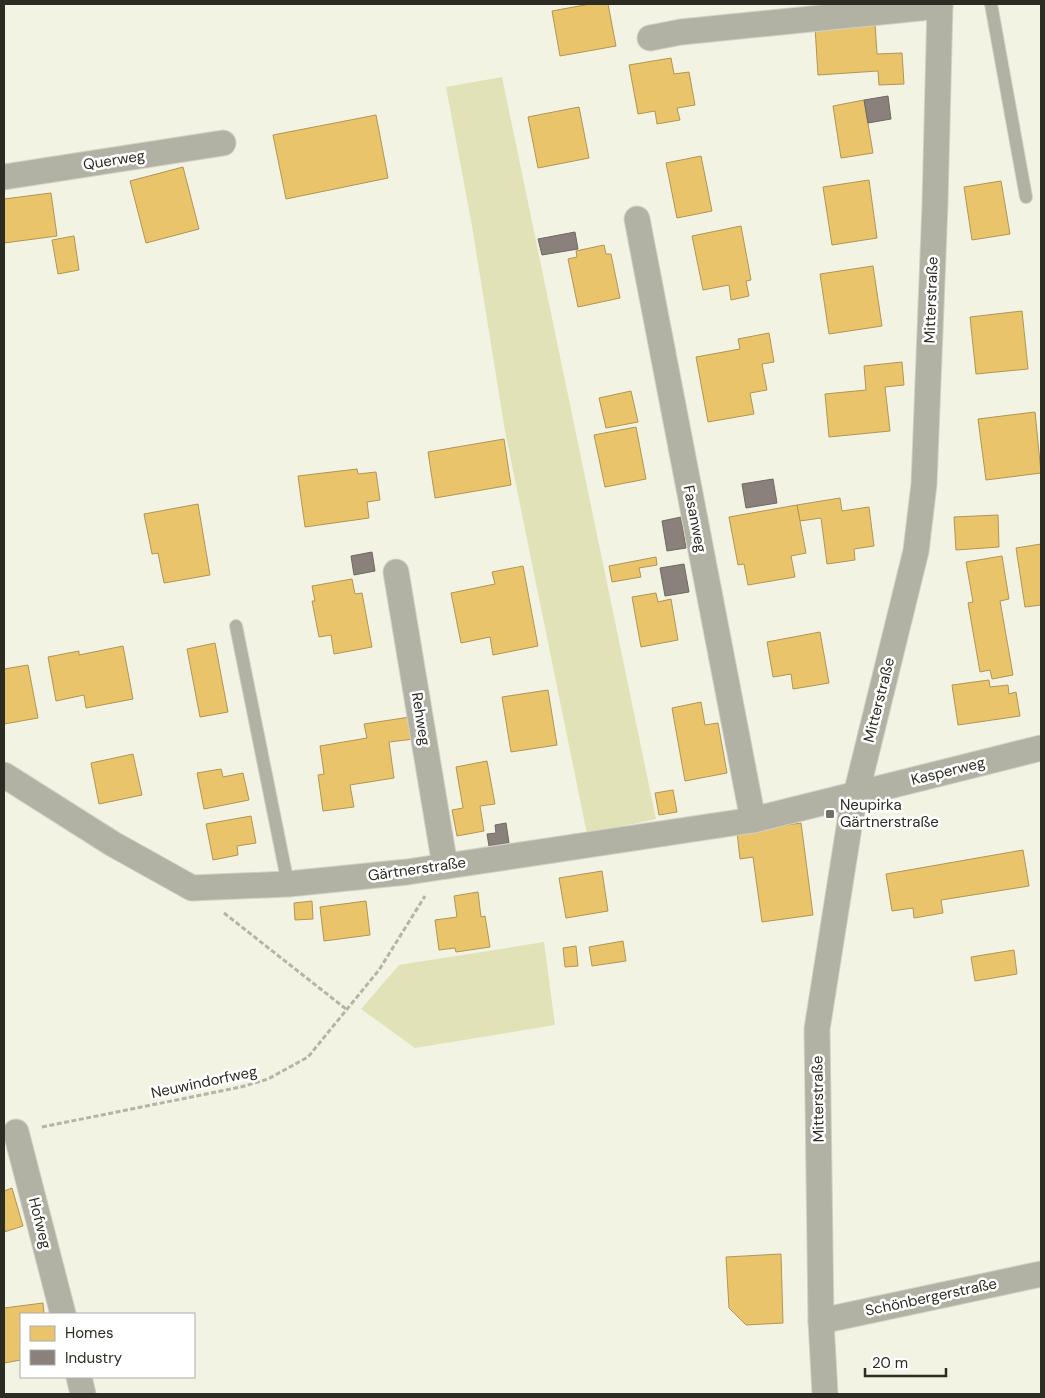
<svg xmlns="http://www.w3.org/2000/svg" width="1045" height="1398" viewBox="0 0 1045 1398" font-family="'DM Sans',sans-serif">
<style>
.green{fill:#e2e2b8}
.homes{fill:#e9c46a;stroke:#b09654}
.industry{fill:#8a817c;stroke:#6e6861}
.lines{fill:none;stroke-linecap:round;stroke-linejoin:round}
.service-casing{stroke:#d1d1c6;stroke-width:14}
.minor-casing{stroke:#d1d1c6;stroke-width:27}
.path{stroke:#b4b4a8;stroke-width:3;stroke-dasharray:5 2.5;stroke-linecap:butt}
.service{stroke:#b1b1a4;stroke-width:12}
.minor{stroke:#b1b1a4;stroke-width:25}
.poi-dot{fill:#717266;stroke:#fff;stroke-width:2}
.labels{text-anchor:middle;stroke-width:5;stroke-linejoin:round;paint-order:stroke}
.street-label{font-size:15px;fill:#2c2c22;stroke:#fff}
.poi-label{font-size:15px;fill:#2c2c22;stroke:#fff;text-anchor:start}
</style>
<rect width="100%" height="100%" fill="#f2f3e3"/>
<g class="green">
<path d="M502,77L656,819L587,834L505,431L472,226L446,87Z"/>
<path d="M544,942L555,1025L415,1048L361,1009L399,965Z"/>
</g>
<g class="homes">
<path d="M590,4H608L616,46L560,56L552,11Z"/>
<path d="M875,23L877,54L902,53L904,84L879,85L878,71L818,75L815,27Z"/>
<path d="M671,58L674,74L689,72L695,105L677,108L680,120L657,124L655,111L638,114L629,65Z"/>
<path d="M864,100L873,153L841,158L833,106Z"/>
<path d="M579,107L589,158L538,168L528,117Z"/>
<path d="M376,115L388,178L286,199L273,135Z"/>
<path d="M701,156L712,211L677,218L666,163Z"/>
<path d="M183,167L199,229L146,243L130,181Z"/>
<path d="M869,180L877,238L832,245L823,187Z"/>
<path d="M1001,181L1010,234L972,240L964,187Z"/>
<path d="M51,193L57,236L4,243V199Z"/>
<path d="M741,226L751,280L746,281L749,296L731,300L729,285L703,290L692,236Z"/>
<path d="M74,236L79,270L58,274L52,240Z"/>
<path d="M604,245L606,254H611L620,298L578,307L568,259L577,257L576,251Z"/>
<path d="M873,266L882,326L829,334L820,274Z"/>
<path d="M1022,311L1028,369L976,374L970,317Z"/>
<path d="M769,333L774,362L762,364L767,390L750,393L754,414L708,422L696,357L740,349L738,339Z"/>
<path d="M902,362L904,385L885,387L890,431L829,437L825,394L866,390L864,366Z"/>
<path d="M631,391L638,422L606,428L599,398Z"/>
<path d="M1035,412L1041,473L986,480L978,419Z"/>
<path d="M636,427L646,479L605,487L594,435Z"/>
<path d="M504,439L511,485L435,498L428,452Z"/>
<path d="M357,469L358,474L376,472L380,500L367,502L369,518L305,527L298,476Z"/>
<path d="M840,498L842,511L869,507L874,546L854,549L855,560L827,564L821,518L800,521L797,505Z"/>
<path d="M198,504L210,575L164,583L158,553L152,554L144,514Z"/>
<path d="M797,505L806,553L791,556L795,577L748,585L744,564L738,565L729,517Z"/>
<path d="M998,515L999,547L956,550L954,517Z"/>
<path d="M1041,544V605L1025,607L1016,548Z"/>
<path d="M1002,556L1009,599L1000,601L1013,675L992,679L990,670L980,672L968,603L973,602L966,562Z"/>
<path d="M656,557L657,565L639,568L641,577L612,582L609,566Z"/>
<path d="M523,566L538,646L493,655L490,637L461,643L451,593L495,584L492,572Z"/>
<path d="M352,579L355,594L362,593L372,647L334,654L331,635L319,637L312,601H315L312,586Z"/>
<path d="M656,593L658,602L671,599L678,640L641,647L632,597Z"/>
<path d="M820,632L829,683L793,689L791,674L773,677L767,642Z"/>
<path d="M215,643L228,712L200,717L187,649Z"/>
<path d="M123,646L133,699L86,708L84,695L56,701L48,657L79,651V655Z"/>
<path d="M28,665L38,718L4,724V669Z"/>
<path d="M989,680L990,687L1008,685L1009,694L1016,692L1020,716L958,725L952,685Z"/>
<path d="M548,690L557,745L511,752L502,697Z"/>
<path d="M701,702L705,725L718,723L727,773L685,781L672,708Z"/>
<path d="M410,717L414,739L389,742L394,778L350,785L354,807L323,811L318,775L324,774L320,746L367,738L364,724Z"/>
<path d="M133,754L142,795L99,804L91,763Z"/>
<path d="M487,761L495,804L480,806L484,831L457,836L452,810L463,808L456,767Z"/>
<path d="M221,769L223,777L243,773L249,800L204,809L197,773Z"/>
<path d="M673,790L677,812L659,815L655,793Z"/>
<path d="M251,816L256,843L237,846L238,855L213,860L206,824Z"/>
<path d="M801,823L813,915L762,922L753,857L740,859L737,832Z"/>
<path d="M1023,850L1029,886L941,900L943,913L914,918L913,908L892,911L886,874Z"/>
<path d="M602,871L608,911L566,918L559,878Z"/>
<path d="M478,892L481,917L485,916L490,947L456,952L455,948L439,950L435,920L457,917L454,896Z"/>
<path d="M312,901L313,919L295,920L294,903Z"/>
<path d="M366,901L370,935L324,941L320,907Z"/>
<path d="M623,941L626,961L592,966L589,947Z"/>
<path d="M576,946L578,966L565,967L563,948Z"/>
<path d="M1014,950L1017,974L975,981L971,957Z"/>
<path d="M12,1188L23,1226L4,1232V1191Z"/>
<path d="M781,1254L783,1323L746,1325L729,1308L726,1257Z"/>
<path d="M43,1303L44,1314H21V1360L4,1363V1308Z"/>
</g>
<g class="industry">
<path d="M888,96L891,119L868,123L864,100Z"/>
<path d="M575,232L578,249L542,255L538,239Z"/>
<path d="M773,479L777,503L746,508L742,484Z"/>
<path d="M681,517L686,548L667,551L662,521Z"/>
<path d="M372,552L375,571L354,575L351,556Z"/>
<path d="M684,564L689,592L665,596L660,568Z"/>
<path d="M506,823L509,843L489,846L487,834L496,833L495,825Z"/>
</g>
<g class="lines">
<defs>
<g id="service">
<path d="M991,4L1026,197"/>
<path d="M236,626L288,884"/>
</g>
<g id="minor">
<path d="M650,38L681,32L940,6"/>
<path d="M4,177L223,143"/>
<path d="M637,219L753,820"/>
<path d="M396,572L445,866"/>
<path d="M4,775L113,844L192,888L288,884L407,872L753,820L1041,748"/>
<path d="M16,1132L63,1314"/>
<path d="M821,1321L1041,1274"/>
<path d="M79,1377L83,1394"/>
<path d="M825,1394L821,1321L817,1029L851,815L916,551L924,484L935,204L940,4"/>
</g>
</defs>
<use href="#service" class="service-casing"/>
<use href="#minor" class="minor-casing"/>
<g class="path">
<path d="M224,913L346,1009"/>
<path d="M42,1127L241,1087L268,1079L308,1057L379,970L425,896"/>
</g>
<use href="#service" class="service"/>
<use href="#minor" class="minor"/>
</g>
<rect class="poi-dot" x="825" y="809" width="10" height="10" rx="2.5"/>
<g class="labels">
<g class="street-label">
<text transform="translate(114 160) rotate(-9)" y="5">Querweg</text>
<text transform="translate(931 300) rotate(-88)" y="5">Mitterstraße</text>
<text transform="translate(695 519) rotate(79)" y="5">Fasanweg</text>
<text transform="translate(879 700) rotate(-76)" y="5">Mitterstraße</text>
<text transform="translate(421 719) rotate(81)" y="5">Rehweg</text>
<text transform="translate(948 771) rotate(-14)" y="5">Kasperweg</text>
<text transform="translate(417 869) rotate(-8)" y="5">Gärtnerstraße</text>
<text transform="translate(204 1082) rotate(-12)" y="5">Neuwindorfweg</text>
<text transform="translate(818 1099) rotate(-91)" y="5">Mitterstraße</text>
<text transform="translate(40 1223) rotate(76)" y="5">Hofweg</text>
<text transform="translate(931 1297) rotate(-12)" y="5">Schönbergerstraße</text>
</g>
<g class="poi-label">
<text x="840" y="810">Neupirka<tspan x="840" dy="17">Gärtnerstraße</tspan></text>
</g>
</g>
<rect width="1045" height="1398" fill="none" stroke="#2c2c22" stroke-width="10"/>
<rect x="20" y="1313" width="175" height="65" fill="#ffffff" stroke="#ababa7"/>
<rect x="30" y="1326" width="25" height="15" fill="#e9c46a" stroke="#ababa7"/>
<text x="65" y="1338" font-size="15" fill="#2c2c22">Homes</text>
<rect x="30" y="1350" width="25" height="15" fill="#8a817c" stroke="#ababa7"/>
<text x="65" y="1363" font-size="15" fill="#2c2c22">Industry</text>
<path d="M865 1368v8h81v-8" fill="none" stroke="#2c2c22" stroke-width="2.5"/>
<text x="872" y="1368" font-size="15" fill="#2c2c22" stroke="#ffffff" stroke-width="4" paint-order="stroke">20 m</text>
</svg>
